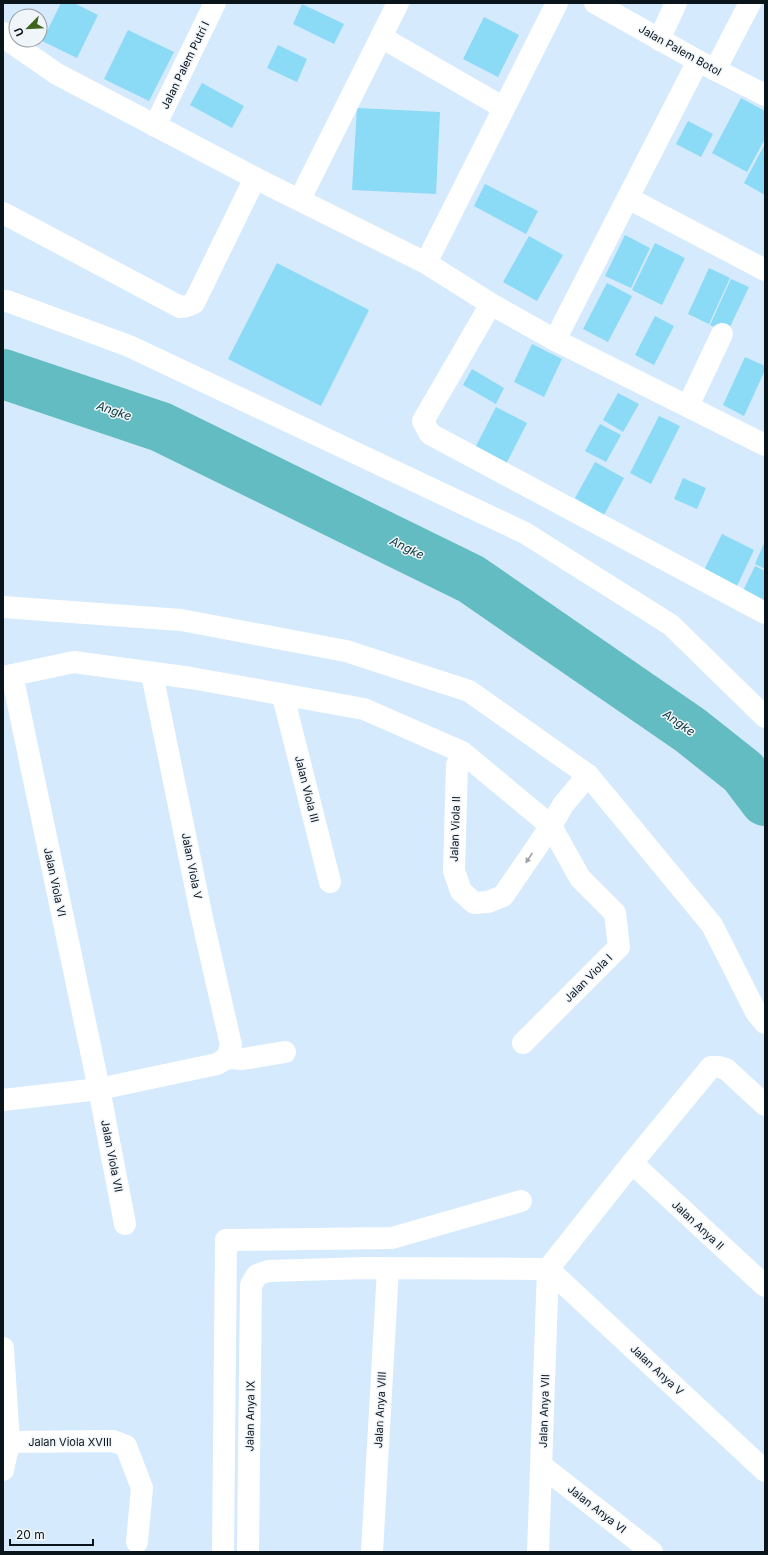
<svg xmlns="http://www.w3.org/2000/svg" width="768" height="1555" viewBox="0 0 768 1555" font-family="Inter,sans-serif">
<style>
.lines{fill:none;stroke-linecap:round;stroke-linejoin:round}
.river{stroke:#62bcc1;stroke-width:50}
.building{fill:#8bdaf6}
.street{stroke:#fff;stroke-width:22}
.secondary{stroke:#fff;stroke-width:22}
.oneway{fill:#9da1a4}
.labels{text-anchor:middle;stroke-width:3;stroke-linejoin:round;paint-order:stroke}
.street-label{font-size:11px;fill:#0a141b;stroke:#f0f5fa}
.water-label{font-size:12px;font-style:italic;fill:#0b383a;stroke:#f0f5fa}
</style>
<rect width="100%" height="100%" fill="#d5eafd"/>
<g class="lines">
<path class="river" d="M3,374L161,427L471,579L690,730L743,772L765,801"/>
</g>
<g class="building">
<path d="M61,3H74L98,15L77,58L42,41Z"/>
<path d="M302,4L344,24L334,44L293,24Z"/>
<path d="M484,17L519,35L498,77L463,59Z"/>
<path d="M128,30L174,52L149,101L104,79Z"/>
<path d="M278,45L307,59L297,82L267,68Z"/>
<path d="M202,83L244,106L232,128L190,105Z"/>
<path d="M741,98L765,111V139L747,172L712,153Z"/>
<path d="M357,108L440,112L436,194L352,190Z"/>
<path d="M688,121L713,134L701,157L676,144Z"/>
<path d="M765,144V195L744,183Z"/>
<path d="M485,184L538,211L526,234L474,206Z"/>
<path d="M625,235L650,248L631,288L605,276Z"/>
<path d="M529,236L563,255L537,301L503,282Z"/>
<path d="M655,243L685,258L662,305L632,290Z"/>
<path d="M277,263L369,310L321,406L228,359Z"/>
<path d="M709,268L730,278L709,324L688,314Z"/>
<path d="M731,279L749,287L727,333L710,325Z"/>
<path d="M607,283L632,296L608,342L583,329Z"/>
<path d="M655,316L674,326L654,365L635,355Z"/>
<path d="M532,344L562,359L544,397L514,382Z"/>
<path d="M745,357L765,366V370L744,416L723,405Z"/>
<path d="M472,369L504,388L496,404L463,385Z"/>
<path d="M618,393L639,404L623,432L603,420Z"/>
<path d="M496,407L527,423L505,466L474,450Z"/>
<path d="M659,416L680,426L651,484L630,473Z"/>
<path d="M600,424L621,435L606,462L585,451Z"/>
<path d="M595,462L624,478L604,515L575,498Z"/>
<path d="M683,478L706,488L697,509L674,499Z"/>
<path d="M722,534L754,550L735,590L702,574Z"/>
<path d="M765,541V569L755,564Z"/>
<path d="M755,566L765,571V604L742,593Z"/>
</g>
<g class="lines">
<g class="street">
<path d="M595,3L698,61L765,95"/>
<path d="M3,33L12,43L57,74L255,178L426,263L491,304L555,340L765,445"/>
<path d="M381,37L504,108"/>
<path d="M659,40L676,3"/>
<path d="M715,70L750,3"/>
<path d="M155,126L215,3"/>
<path d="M628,198L765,270"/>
<path d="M300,199L398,3"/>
<path d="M3,213L180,307L187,306L194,303L255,178"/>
<path d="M426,263L557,3"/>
<path d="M3,301H7L129,346L525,533L671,625L765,717"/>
<path d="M491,304L423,421L430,434L765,613"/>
<path d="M555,340L698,61"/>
<path d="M688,406L722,334"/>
<path d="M152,674L202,918L231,1045L227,1058"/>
<path d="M12,675L99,1089L125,1224"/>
<path d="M3,677L74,662L191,678L364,709L462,752L551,826L580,878L615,913L619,947L523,1043"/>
<path d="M283,696L330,882"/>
<path d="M462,752L457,765L454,871L461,891L474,903L488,902L503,896L551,826L563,805L588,775"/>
<path d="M3,1100L99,1089L217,1064L227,1058L243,1059L285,1052"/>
<path d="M632,1163L765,1286"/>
<path d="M548,1269L632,1163L711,1067H719L726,1069L765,1105"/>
<path d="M548,1269L765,1471"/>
<path d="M3,1348L9,1442L3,1470"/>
<path d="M9,1442L113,1441L126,1446L142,1488L137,1542"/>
<path d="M542,1466L652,1552"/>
<path d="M223,1552L226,1240L392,1238L521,1201"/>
<path d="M248,1552L251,1285L257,1275L268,1271L366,1268L548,1269"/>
<path d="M372,1552L388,1269"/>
<path d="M538,1552L548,1269"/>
</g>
<path class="secondary" d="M3,607L181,620L346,651L469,691L588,775L712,925L756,1012L765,1023"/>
</g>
<defs><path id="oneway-solid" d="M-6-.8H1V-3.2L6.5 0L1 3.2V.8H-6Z"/></defs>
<use class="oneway" href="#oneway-solid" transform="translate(529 858) rotate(124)"/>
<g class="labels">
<g class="street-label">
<text transform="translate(680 50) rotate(29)" y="4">Jalan Palem Botol</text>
<text transform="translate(185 65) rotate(-64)" y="4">Jalan Palem Putri I</text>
<text transform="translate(307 789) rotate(76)" y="4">Jalan Viola III</text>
<text transform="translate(455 829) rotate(-88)" y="4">Jalan Viola II</text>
<text transform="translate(192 866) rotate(79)" y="4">Jalan Viola V</text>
<text transform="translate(55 882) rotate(78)" y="4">Jalan Viola VI</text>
<text transform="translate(588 978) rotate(-45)" y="4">Jalan Viola I</text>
<text transform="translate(112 1156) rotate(79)" y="4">Jalan Viola VII</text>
<text transform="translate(698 1225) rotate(43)" y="4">Jalan Anya II</text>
<text transform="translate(657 1370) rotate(43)" y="4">Jalan Anya V</text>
<text transform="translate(380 1410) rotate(-87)" y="4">Jalan Anya VIII</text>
<text transform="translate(544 1411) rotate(-88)" y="4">Jalan Anya VII</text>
<text transform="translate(250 1416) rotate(-89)" y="4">Jalan Anya IX</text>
<text x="70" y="1446">Jalan Viola XVIII</text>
<text transform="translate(597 1509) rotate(38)" y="4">Jalan Anya VI</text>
</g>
<g class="water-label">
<text transform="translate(114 411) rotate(19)" y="4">Angke</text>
<text transform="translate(407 548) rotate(26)" y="4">Angke</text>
<text transform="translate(679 723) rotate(35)" y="4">Angke</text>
</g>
</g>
<rect width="768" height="1555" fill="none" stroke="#0a141b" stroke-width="8"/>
<g transform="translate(28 28) rotate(246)"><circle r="19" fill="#f0f5fa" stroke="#949ba1"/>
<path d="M0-3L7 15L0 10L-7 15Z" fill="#3e641e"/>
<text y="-6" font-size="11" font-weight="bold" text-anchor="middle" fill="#0a141b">U</text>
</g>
<path d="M10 1539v6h83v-6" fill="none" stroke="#0a141b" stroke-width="2"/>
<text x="16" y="1539" font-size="12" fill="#0a141b" stroke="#f0f5fa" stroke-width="3" paint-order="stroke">20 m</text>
</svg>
